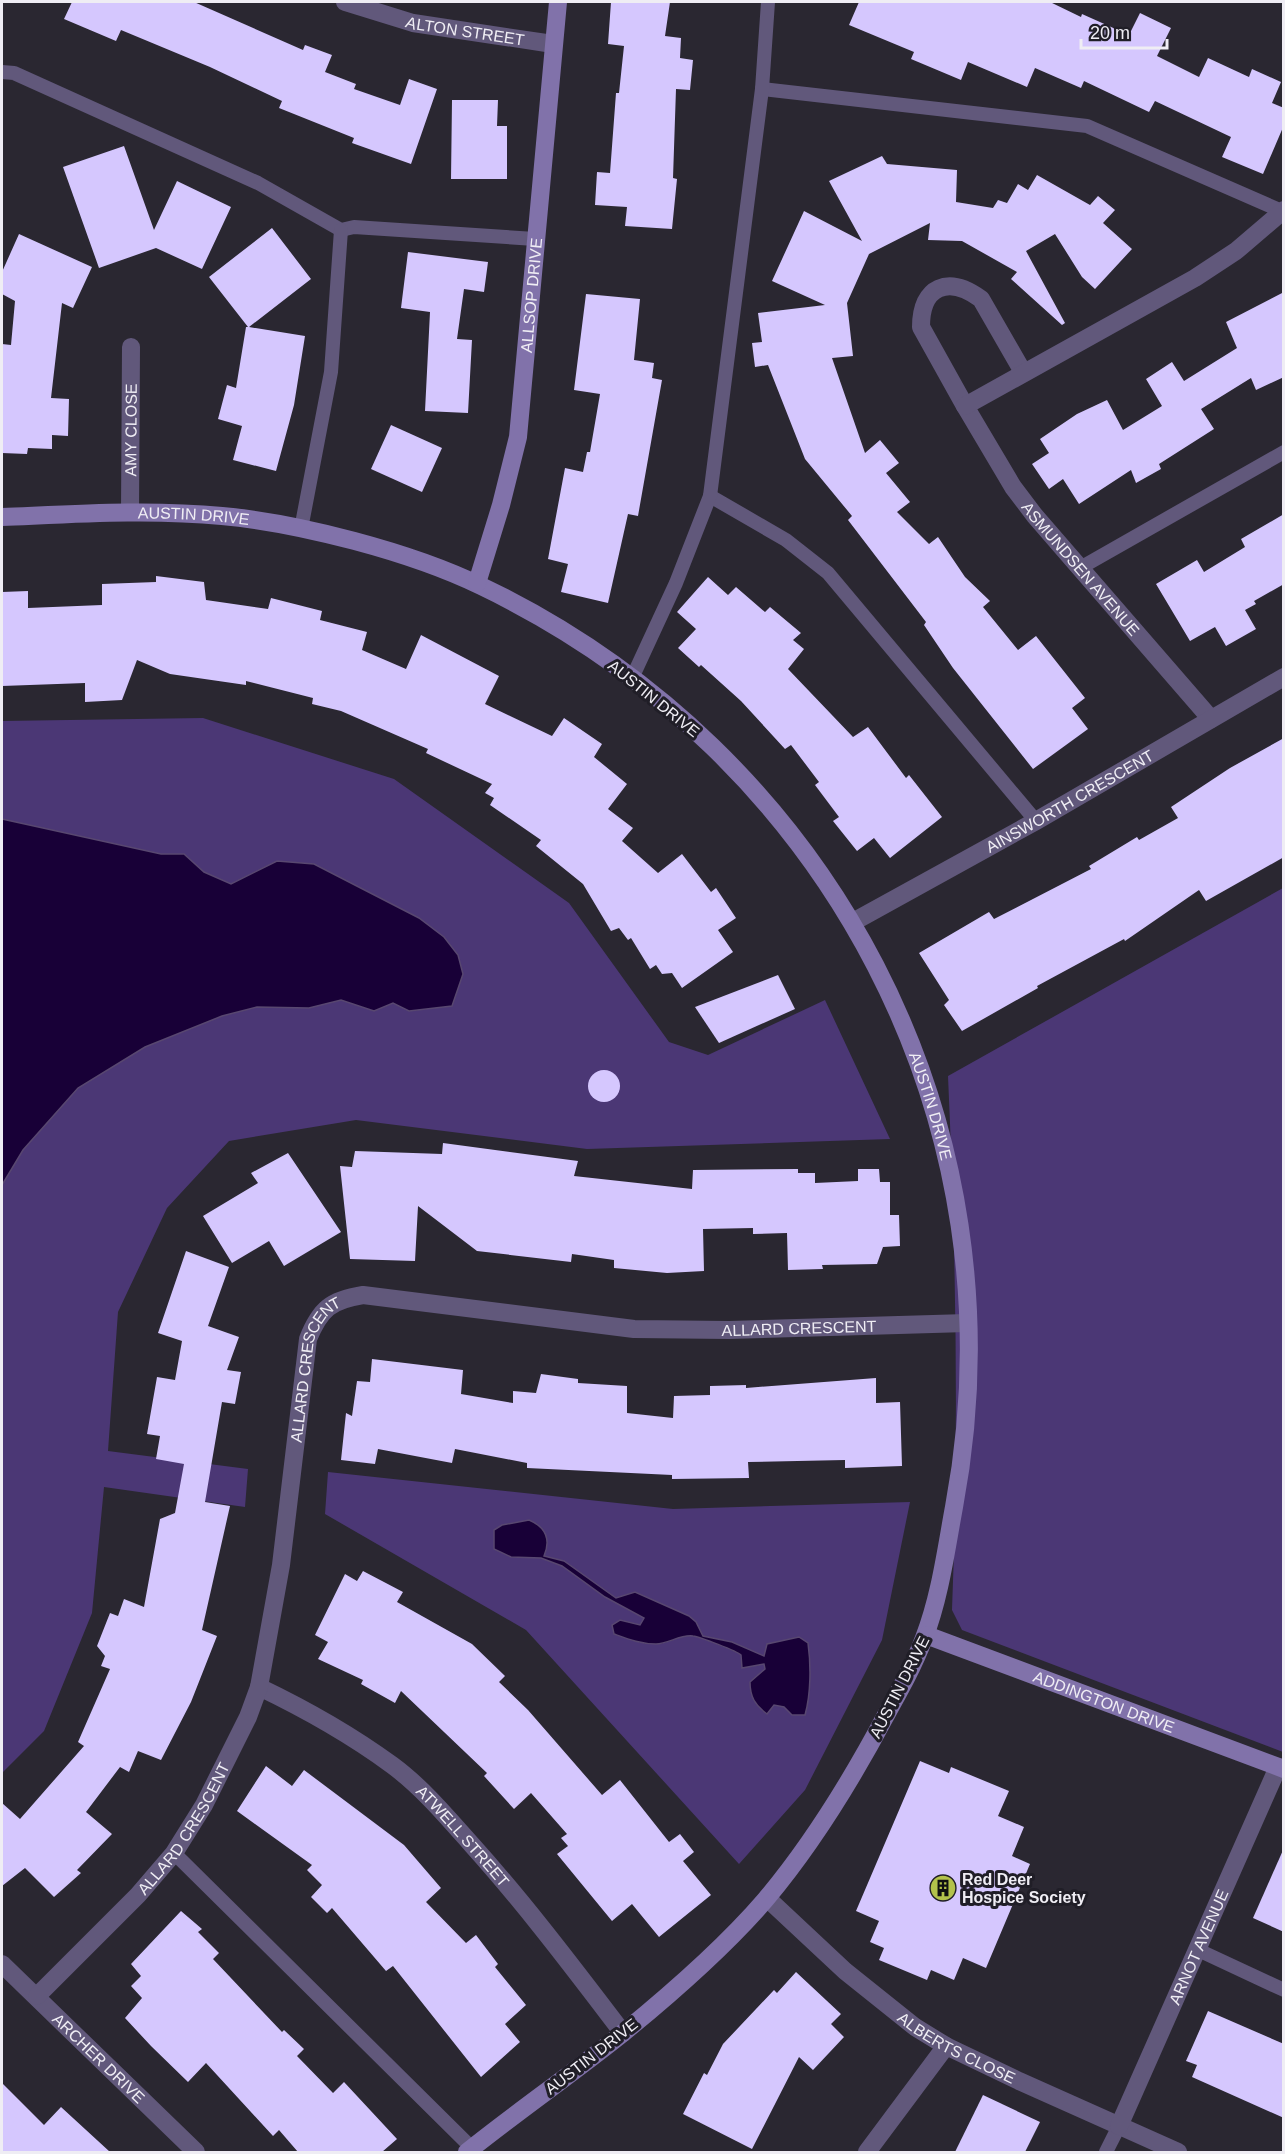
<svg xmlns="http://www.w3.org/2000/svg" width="1285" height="2154" viewBox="0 0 1285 2154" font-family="Helvetica,sans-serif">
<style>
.green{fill:#4b3775}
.water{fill:#180037;stroke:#584770;stroke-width:1.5}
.building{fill:#d5c7fe}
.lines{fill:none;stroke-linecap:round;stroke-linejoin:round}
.lane{stroke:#61587b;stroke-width:14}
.street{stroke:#61587b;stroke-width:18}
.secondary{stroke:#8172aa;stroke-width:18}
.labels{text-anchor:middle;stroke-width:6;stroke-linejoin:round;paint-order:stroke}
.street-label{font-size:16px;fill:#efedf4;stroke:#201e27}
.poi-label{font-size:16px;font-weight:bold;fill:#efedf4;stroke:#201e27;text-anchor:start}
</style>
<rect width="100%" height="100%" fill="#2a2731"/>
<g class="green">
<path d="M203,718L394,779L569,903L669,1042L708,1055L825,1000L890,1139L587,1149L356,1120L229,1141L167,1208L118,1312L108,1451L248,1469L245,1507L104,1487L92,1613L44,1731L2,1773V721Z"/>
<path d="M1283,888V1752L962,1630L952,1610C959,1432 956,1255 948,1076Z"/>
<path d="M328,1472L673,1509L910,1502L882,1640L805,1790L739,1864L526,1630L325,1514Z"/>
</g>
<g class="water">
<path d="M2,819L161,854H184L204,872L231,884L277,861L314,864L419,918L444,937L458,955L463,974L452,1006L409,1011L393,1003L374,1011L341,1000L309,1008L257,1007L222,1016L145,1047L78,1088L23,1150L2,1185Z"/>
<path d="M529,1520C546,1527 551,1540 544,1556L564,1561L616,1598L635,1592L689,1616L696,1622L703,1636L732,1642L764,1656L767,1644L799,1637L808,1643C811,1665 811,1694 805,1715H792L784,1707L774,1705L767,1714C755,1705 750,1697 750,1682L765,1669L764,1664L742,1668L741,1655C737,1651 700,1637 693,1636C681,1634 668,1644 656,1644C641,1644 628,1639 614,1634L612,1625L620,1620L640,1625L644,1618L605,1597L562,1566L541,1558L511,1557L494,1549V1530L502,1525Z"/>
</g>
<g class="building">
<path d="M72,2H194L303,50L305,45L332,55L325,72L356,84L354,89L400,105L409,79L437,89L411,164L352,143L354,138L279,108L282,101L210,67L121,30L116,41L64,19Z"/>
<path d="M611,2H670L665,36L681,38L680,58L693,60L690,90L676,89L673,178L677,179L672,229L625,226L627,207L595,205L597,172L610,173L616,93H619L624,46L608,44Z"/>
<path d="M859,2H1050L1081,17L1082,14L1129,35L1140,13L1171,28L1157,56L1199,77L1208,58L1249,77L1252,69L1281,82L1272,103L1284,108V125L1263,174L1222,157L1231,137L1155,101L1149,112L1084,81L1081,88L1035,68L1027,87L968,62L961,80L911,59L914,52L849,25Z"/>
<path d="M452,100H498L497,126H507V179H451Z"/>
<path d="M124,146L154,230L177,181L231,207L202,269L156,248L99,268L63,167Z"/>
<path d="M882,156L887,164L957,170L956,202L993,208L998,200L1007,203L1018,184L1028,190L1037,175L1090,205L1098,196L1115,210L1103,223L1132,249L1095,289L1082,277L1055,234L1026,251L1065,323L1062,325L1011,279L1017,272L962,241L928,240L930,223L869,254L847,303L853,356L832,358L865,453L880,440L899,463L886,473L910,502L897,512L929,544L938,537L965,577L990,601L983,607L1018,650L1036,636L1085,698L1072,708L1088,729L1033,769L953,668L924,625L926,622L848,520L852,516L805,459L768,365L755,367L752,343L762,342L758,313L825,305L772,281L804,211L862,241L829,181Z"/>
<path d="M272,228L311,279L249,327L305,336L294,405L276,471L233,460L242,426L218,419L227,385L236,388L246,327H248L209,277Z"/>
<path d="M19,234L92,267L73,308L62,303L51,398L69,399L68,436L52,435V449L28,448L27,454L2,453V344L11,345L15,301L2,294V272Z"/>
<path d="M408,252L488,262L484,292L464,289L457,339L472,340L468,413L425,411L430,312L401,308Z"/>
<path d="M1284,292V377L1256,390L1251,378L1201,409L1214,429L1159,464L1161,469L1136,483L1131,470L1079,504L1063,479L1049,489L1032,464L1049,453L1040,439L1077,414L1107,400L1123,430L1162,406L1146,379L1172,362L1184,381L1237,348L1226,322Z"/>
<path d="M586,294L640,299L634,360L654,363L652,378L662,380L638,516L628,514L608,603L561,592L568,564L548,559L565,468L583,472L587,452H590L600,394L574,390Z"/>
<path d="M391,425L442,448L422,492L371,469Z"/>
<path d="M1284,514V584L1254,601L1256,604L1245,610L1256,629L1226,646L1215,627L1190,641L1156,584L1197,560L1204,572L1245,547L1241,539Z"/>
<path d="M156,576L204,582L206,600L268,609L271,598L322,611L320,620L367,632L362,650L406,669L421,635L499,676L485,704L552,736L564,718L602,744L594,757L627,784L608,809L633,828L622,841L658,873L682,854L711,892L716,888L736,918L718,930L733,952L682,988L672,973L662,974L656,965L650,969L631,938L628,940L619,928L611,931L583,884L536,846L541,840L490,805L494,798L485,793L492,784L426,753L428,749L341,711L312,704L313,698L246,681V685L170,674L137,660L122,700L85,702V683L2,686V592L28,591V608L102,605V584L156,582Z"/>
<path d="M708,577L728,595L736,587L765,612L770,607L801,633L793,640L804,649L788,669L853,737L868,727L906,778L909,775L942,817L890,858L874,838L857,851L833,821L839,817L815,785L819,782L791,745L785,749L741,701L701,665L699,667L678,648L696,629L677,612Z"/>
<path d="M1284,738V857L1206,901L1199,890L1125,941L1124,939L1037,986L1038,988L962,1031L944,1005L949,1000L919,953L989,912L994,919L1091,869L1089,866L1137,837L1139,840L1178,818L1171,807L1230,768Z"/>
<path d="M778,975L795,1009L719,1043L695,1007Z"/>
<circle cx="604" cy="1086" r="16"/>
<path d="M443,1143L578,1161L574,1176L692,1189L693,1170L798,1169V1173H815V1183L858,1181V1169H879L880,1182H890V1215H899L900,1246L883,1247L877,1264L822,1265L823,1269L788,1270L787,1233L753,1234V1228L703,1229L704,1271L667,1273L614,1268V1260L572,1254L571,1262L477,1251L418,1206L415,1261L350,1259L340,1166L352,1167L355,1151L442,1154Z"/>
<path d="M288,1153L341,1232L284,1266L269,1241L232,1263L203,1216L258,1183L251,1173Z"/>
<path d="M186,1251L229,1267L208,1326L239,1337L227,1370L241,1372L235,1404L222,1402L205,1502L230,1506L202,1630L217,1636L191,1702L161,1760L138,1751L129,1772L120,1767L86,1812L112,1834L77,1870L81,1873L54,1897L25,1868L2,1886V1803L20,1819L84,1746L78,1742L110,1669L101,1666L105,1656L97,1646L110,1613L118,1616L124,1599L144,1607L160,1519L175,1513L184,1464L156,1459L160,1436L147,1434L157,1377L175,1380L182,1341L158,1333Z"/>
<path d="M372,1359L463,1370L461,1394L513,1403V1391L536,1393L541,1374L578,1379V1383L627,1386V1413L673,1418L674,1396L710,1395V1386L746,1385V1388L876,1378V1403L900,1402L902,1466L845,1468V1460L748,1462L749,1478L672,1479V1475L527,1468V1463L455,1449L452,1463L378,1449L375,1464L341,1460L346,1413L352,1416L357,1381L370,1382Z"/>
<path d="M363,1571L403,1592L397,1602L472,1644L505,1676L499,1682L528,1710L602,1795L620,1780L669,1842L680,1834L694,1852L683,1861L711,1895L659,1937L632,1904L612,1921L557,1854L568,1846L561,1838L567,1834L531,1793L514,1809L484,1776L487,1773L401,1691L395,1703L361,1684L363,1680L318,1659L328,1642L315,1635L345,1574L357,1581Z"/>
<path d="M920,1761L949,1773L951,1767L1009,1791L998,1816L1024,1827L1012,1856L1030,1864L986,1968L963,1958L954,1980L931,1970L927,1980L879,1960L884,1948L870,1942L879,1921L856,1911Z"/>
<path d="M266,1766L292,1786L304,1770L404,1845L441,1888L426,1902L466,1943L476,1935L498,1964L495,1967L526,2005L505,2024L520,2042L481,2077L393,1966L386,1971L332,1908L327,1913L311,1897L322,1885L307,1870L312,1865L237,1811Z"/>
<path d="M1284,1848V1932L1253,1918Z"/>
<path d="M181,1911L202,1929L198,1932L219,1953L213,1959L282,2032L284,2030L304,2049L297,2056L333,2093L344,2082L397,2139L382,2152H298L279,2130L273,2136L206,2063L188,2082L151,2046L125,2018L142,1998L131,1986L141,1976L131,1964Z"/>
<path d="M796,1972L841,2014L831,2024L844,2037L813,2070L799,2057L752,2149L683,2114L704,2073L707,2075L723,2044L774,1990L777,1993Z"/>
<path d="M1208,2011L1284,2044V2118L1192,2077L1197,2065L1186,2061Z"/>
<path d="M2,2083L44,2125L61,2107L110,2152H2Z"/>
<path d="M983,2095L1040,2122L1025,2152H955Z"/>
</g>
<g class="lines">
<g class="lane">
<path d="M2,72L14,73L258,183L341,230L354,227L535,239"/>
<path d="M762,89L1087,126L1284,212"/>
<path d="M710,496L786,540L828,573L1036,821"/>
<path d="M301,529L331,372L341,230"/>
<path d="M1080,568L1284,452"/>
<path d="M633,676L676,583L710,496L762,89L768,2"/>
<path d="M174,1853L476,2152"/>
<path d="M1196,1949L1284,1990"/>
<path d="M1106,2152L1119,2126"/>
</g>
<g class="street">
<path id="s1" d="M345,2L413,23L553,44"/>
<path id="s2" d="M1023,372L981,299C948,275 921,286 921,327L965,406L1013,487L1035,516L1211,719"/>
<path d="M965,406L1195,278L1236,251L1284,210"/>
<path id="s3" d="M130,512L131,347"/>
<path id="s4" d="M853,922L1036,821L1284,677"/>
<path id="s5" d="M259,1687C305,1709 351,1735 392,1765C422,1787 448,1818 472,1845C526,1905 574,1969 623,2033"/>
<path id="s6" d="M767,1898L845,1971L915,2027L946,2046L1019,2081L1178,2152"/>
<path id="s7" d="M2,1964L196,2152"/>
<path id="s8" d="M37,1996L138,1895L174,1853L204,1805L248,1717L259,1687L281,1565L308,1339C320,1309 331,1300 363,1295L634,1329L729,1330L967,1323"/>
<path id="s9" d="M1119,2126L1278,1767"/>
<path d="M867,2152L946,2046"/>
</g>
<g class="secondary">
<path id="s10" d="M2,517C75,514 149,509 222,516C299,523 411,552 481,586C830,753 1026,1124 954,1507C946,1550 940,1597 924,1638C914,1665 900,1690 886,1715C852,1779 813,1843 766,1899C724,1948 672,1993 623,2033C572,2074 518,2111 467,2152"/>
<path id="s11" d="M477,583L501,505L518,437L558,2"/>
<path id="s12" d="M926,1635L1284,1769"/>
</g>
</g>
<defs>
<symbol id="building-disc" viewBox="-11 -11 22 22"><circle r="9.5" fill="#b3c24b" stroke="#201e27"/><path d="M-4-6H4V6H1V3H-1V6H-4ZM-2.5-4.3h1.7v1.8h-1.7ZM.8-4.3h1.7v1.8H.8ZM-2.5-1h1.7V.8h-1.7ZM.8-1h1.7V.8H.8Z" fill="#111"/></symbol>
</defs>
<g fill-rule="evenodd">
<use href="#building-disc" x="928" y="1873" width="30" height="30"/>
</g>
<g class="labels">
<g class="street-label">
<text dy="6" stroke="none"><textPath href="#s1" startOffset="124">ALTON STREET</textPath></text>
<text dy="6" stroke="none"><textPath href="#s11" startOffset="294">ALLSOP DRIVE</textPath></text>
<text dy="6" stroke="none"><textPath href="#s3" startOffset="82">AMY CLOSE</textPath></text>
<text dy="6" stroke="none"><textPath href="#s10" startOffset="192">AUSTIN DRIVE</textPath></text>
<text dy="6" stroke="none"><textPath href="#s2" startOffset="465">ASMUNDSEN AVENUE</textPath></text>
<text transform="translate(654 698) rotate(39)" y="6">AUSTIN DRIVE</text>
<text dy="6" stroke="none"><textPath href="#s4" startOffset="248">AINSWORTH CRESCENT</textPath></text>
<text dy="6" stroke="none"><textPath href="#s10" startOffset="1198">AUSTIN DRIVE</textPath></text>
<text dy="6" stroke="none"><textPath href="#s8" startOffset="1250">ALLARD CRESCENT</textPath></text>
<text dy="6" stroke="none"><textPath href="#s8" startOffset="710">ALLARD CRESCENT</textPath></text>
<text transform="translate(899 1687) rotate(-63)" y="6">AUSTIN DRIVE</text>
<text dy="6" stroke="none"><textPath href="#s12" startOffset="190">ADDINGTON DRIVE</textPath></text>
<text dy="6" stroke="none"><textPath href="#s8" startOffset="224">ALLARD CRESCENT</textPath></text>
<text dy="6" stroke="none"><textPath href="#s5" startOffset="255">ATWELL STREET</textPath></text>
<text dy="6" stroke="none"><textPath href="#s9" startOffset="196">ARNOT AVENUE</textPath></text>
<text dy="6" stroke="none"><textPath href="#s6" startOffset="243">ALBERTS CLOSE</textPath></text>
<text transform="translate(591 2056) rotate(-38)" y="6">AUSTIN DRIVE</text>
<text dy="6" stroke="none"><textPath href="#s7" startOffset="135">ARCHER DRIVE</textPath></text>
</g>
<g class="poi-label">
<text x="962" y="1885">Red Deer<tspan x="962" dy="18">Hospice Society</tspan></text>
</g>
</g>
<rect width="1285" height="2154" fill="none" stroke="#efedf4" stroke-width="6"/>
<path d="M1081 39v9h86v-9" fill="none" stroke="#efedf4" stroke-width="3"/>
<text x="1090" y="39" font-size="18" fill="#efedf4" stroke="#201e27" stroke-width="4.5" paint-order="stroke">20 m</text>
</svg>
